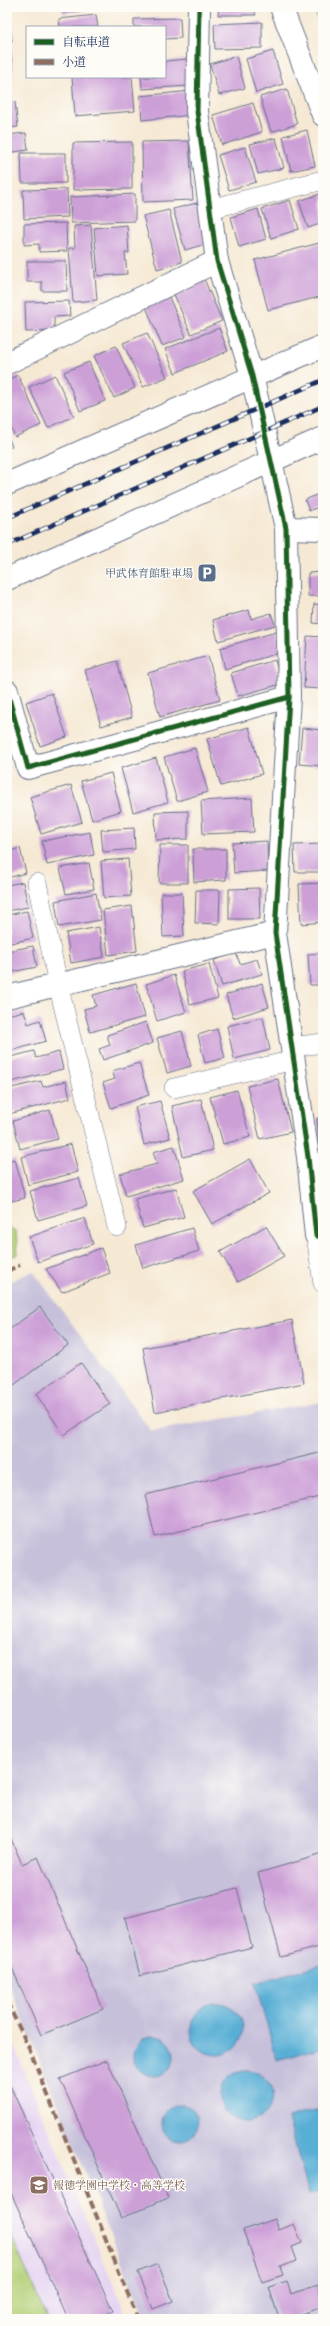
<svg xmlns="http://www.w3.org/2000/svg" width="330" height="2326" viewBox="0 0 330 2326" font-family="'Libre Caslon Text','Noto Serif JP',serif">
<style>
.built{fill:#e4d3f2}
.industrial{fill:#c6c0da}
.green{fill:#b3d077;stroke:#67806a}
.water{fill:#59afd5;stroke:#3a6f9a}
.building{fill:#cc9fd7}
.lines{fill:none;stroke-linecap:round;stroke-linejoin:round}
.lane-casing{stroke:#687087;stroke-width:20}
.street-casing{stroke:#687087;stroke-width:24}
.secondary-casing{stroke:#687087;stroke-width:24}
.lane{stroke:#fff;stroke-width:19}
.street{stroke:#fff;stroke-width:22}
.secondary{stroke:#fff;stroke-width:22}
.rail-casing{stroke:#1b2f5e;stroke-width:4.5}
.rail{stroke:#fdfcf7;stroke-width:3;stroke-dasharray:9;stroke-linecap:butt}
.quiet{stroke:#8d6e63;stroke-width:4;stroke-dasharray:8 4;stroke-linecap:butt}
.cycleway-casing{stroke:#fdfcf7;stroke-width:8}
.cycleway{stroke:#1b5e20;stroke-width:5}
.labels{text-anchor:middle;stroke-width:3;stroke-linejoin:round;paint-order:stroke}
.service-label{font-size:11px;fill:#4e5e75;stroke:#fdfcf7;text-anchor:end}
.education-label{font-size:11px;fill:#785e54;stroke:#fdfcf7;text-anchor:start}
</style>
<rect width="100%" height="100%" fill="#fdfcf7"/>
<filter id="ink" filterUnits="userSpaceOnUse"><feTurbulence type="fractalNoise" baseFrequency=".025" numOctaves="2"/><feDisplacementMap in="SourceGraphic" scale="8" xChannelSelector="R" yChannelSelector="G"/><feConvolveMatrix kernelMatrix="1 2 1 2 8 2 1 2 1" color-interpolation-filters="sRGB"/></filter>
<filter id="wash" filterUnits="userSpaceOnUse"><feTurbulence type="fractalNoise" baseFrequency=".012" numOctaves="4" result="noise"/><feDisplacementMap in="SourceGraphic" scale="16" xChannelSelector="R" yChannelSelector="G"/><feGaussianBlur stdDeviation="0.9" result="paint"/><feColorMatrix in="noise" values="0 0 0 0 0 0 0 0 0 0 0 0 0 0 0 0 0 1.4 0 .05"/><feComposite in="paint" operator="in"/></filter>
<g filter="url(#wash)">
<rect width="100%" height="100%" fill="#f6e9d4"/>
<path class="built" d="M7,2033L17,2054L128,2319H7Z"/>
<path class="industrial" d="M33,1271L151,1431L323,1402V2318L321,2319H145L7,1981V1283Z"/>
<g class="green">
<path d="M313,7H323V29Z"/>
<path d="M7,1228L16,1231L18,1254L7,1259Z"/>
<path d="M7,2226L47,2319H7Z"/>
</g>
<g class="water">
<path d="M323,1964V2047L277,2060L255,1983Z"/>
<circle cx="217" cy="2029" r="26"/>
<circle cx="154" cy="2056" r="20"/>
<circle cx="246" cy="2096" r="26"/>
<circle cx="180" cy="2123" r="18"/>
<path d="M323,2108V2191L309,2195L288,2118Z"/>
</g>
<g id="blocks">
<g class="building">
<path d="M62,7H99V8L63,13Z"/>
<path d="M219,7H253L256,15H218Z"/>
<path d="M7,14H9L12,41L7,42Z"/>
<path d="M96,15L98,27H60L59,19Z"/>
<path d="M180,18L181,38L165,39V27H134V19Z"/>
<path d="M262,22V48L215,49L214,24Z"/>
<path d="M7,47H10L13,71L7,72Z"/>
<path d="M273,51L283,84L256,93L246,59Z"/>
<path d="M236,56L245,88L219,95L210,64Z"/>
<path d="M187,59L189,86L142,89L141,77H165V61Z"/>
<path d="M72,77H132L135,111L75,116Z"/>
<path d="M287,89L297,124L271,132L260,97Z"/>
<path d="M191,91L193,115L142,120L140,96Z"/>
<path d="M15,102L18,127L7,128V103Z"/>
<path d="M253,103L262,132L222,145L213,115Z"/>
<path d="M307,130L315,166L291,171L283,136Z"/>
<path d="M26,133L28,150L7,153V135Z"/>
<path d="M276,138L284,168L258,174L250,144Z"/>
<path d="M189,141L193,200L143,202L142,142Z"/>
<path d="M132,142V189L73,190V143Z"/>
<path d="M245,147L256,182L229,190L218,155Z"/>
<path d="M21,153H66V183H22Z"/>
<path d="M67,189L68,217L24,219L23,190Z"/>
<path d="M323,193V223L308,228L299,201Z"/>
<path d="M135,194V221L71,223L70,197Z"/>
<path d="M290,200L299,229L271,238L262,209Z"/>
<path d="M197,203L209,243L185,250L173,209Z"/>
<path d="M258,209L266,239L239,247L231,217Z"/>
<path d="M169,210L182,262L157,269L143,216Z"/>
<path d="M66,223L67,251L39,252V244L24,245V224Z"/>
<path d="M91,225L97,300L73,302L69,248H75L74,226Z"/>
<path d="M127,225L129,253H125L127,274L98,276L94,228Z"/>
<path d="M323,242V296L268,310L255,260Z"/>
<path d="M27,261H66L67,291H42V282H27Z"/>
<path d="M204,279L222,321L191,334L173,292Z"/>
<path d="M169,297L186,337L162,346L146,307Z"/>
<path d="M69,301L70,316L54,317V331L26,332L25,302Z"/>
<path d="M219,328L228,351L175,373L165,349Z"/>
<path d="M147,333L167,377L143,387L123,343Z"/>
<path d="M116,346L135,388L114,398L94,356Z"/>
<path d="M89,362L105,401L80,411L64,372Z"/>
<path d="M18,375L41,425L15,437L7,418V380Z"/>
<path d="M55,375L74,416L48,428L29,387Z"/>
<path d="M7,435L12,446L7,448Z"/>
<path d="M323,492V505L309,511L305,500Z"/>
<path d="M323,572V596H308V573Z"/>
<path d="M314,604L323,605V624L313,623Z"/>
<path d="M249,610L251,619L271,613L275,625L218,641L213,620Z"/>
<path d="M276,632L282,652L225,669L220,648Z"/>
<path d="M307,636L323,637V689L304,688Z"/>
<path d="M208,656L220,700L160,717L148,673Z"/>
<path d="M275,660L281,684L238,696L231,673Z"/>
<path d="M117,661L132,717L101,726L85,670Z"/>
<path d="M52,693L67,737L40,746L26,702Z"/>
<path d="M249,727L262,774L221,786L207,739Z"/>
<path d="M302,728L323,730V766L299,764Z"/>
<path d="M195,748L208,792L177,801L164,757Z"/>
<path d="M156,758L168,802L133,812L121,768Z"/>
<path d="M111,773L121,811L92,820L81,781Z"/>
<path d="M71,785L82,822L41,834L30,797Z"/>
<path d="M252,798L254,832L203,834L201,801Z"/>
<path d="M188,811V839L156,840L155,812Z"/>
<path d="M134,828L135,849L103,852L101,830Z"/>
<path d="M90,832L94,855L47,865L42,841Z"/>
<path d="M267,841L268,871L234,873L232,843Z"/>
<path d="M323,844V872H295L294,845Z"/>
<path d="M160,845H188V883H159Z"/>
<path d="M20,848L26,873L7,878V852Z"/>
<path d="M193,849H226V880L194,882Z"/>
<path d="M128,859L131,896L104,898L101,861Z"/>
<path d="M89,863L94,889L66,894L60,868Z"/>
<path d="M23,882L28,907L7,911V885Z"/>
<path d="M323,883V922L301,924L299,884Z"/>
<path d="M259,888L260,919H229V889Z"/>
<path d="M196,890H220L219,924L195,923Z"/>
<path d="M96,893L101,920L59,927L55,901Z"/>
<path d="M161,893H182L184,936L163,937Z"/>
<path d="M132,906L137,951L108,955L103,910Z"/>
<path d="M27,911L33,938L7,944V915Z"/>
<path d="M99,927L104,957L71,963L66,933Z"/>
<path d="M33,946L37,967L7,973V951Z"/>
<path d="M236,953L240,964L257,959L262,974L222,986L214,960Z"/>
<path d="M323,953V985H310L308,954Z"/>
<path d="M209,964L218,998L190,1005L182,971Z"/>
<path d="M174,975L186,1012L157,1021L146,984Z"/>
<path d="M136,983L145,1017L90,1032L84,1009L96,1006L93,995Z"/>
<path d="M262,983L269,1007L233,1018L226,995Z"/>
<path d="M24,1011L28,1024L40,1020L46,1041L7,1052V1015Z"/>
<path d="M263,1017L270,1050L234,1059L227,1026Z"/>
<path d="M146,1022L153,1043L103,1060L99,1049L110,1045L107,1035Z"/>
<path d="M217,1029L225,1058L205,1063L198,1035Z"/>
<path d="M182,1031L191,1066L167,1073L157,1038Z"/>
<path d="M34,1051L36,1058L59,1052L63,1069L7,1083V1058Z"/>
<path d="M139,1063L149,1095L111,1108L103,1083L115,1079L112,1071Z"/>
<path d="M278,1079L291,1132L260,1139L247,1086Z"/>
<path d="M41,1081L43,1087L66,1081L70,1098L9,1114L7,1089Z"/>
<path d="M237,1090L250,1137L223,1144L210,1097Z"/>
<path d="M201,1099L213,1150L183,1157L172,1106Z"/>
<path d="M160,1101L170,1138L144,1145L135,1107Z"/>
<path d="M50,1110L58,1139L20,1149L13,1121Z"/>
<path d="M317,1118H323V1144H319Z"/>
<path d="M71,1144L78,1172L28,1185L21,1157Z"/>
<path d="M174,1146L184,1179L126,1196L120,1174L157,1164L153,1152Z"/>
<path d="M15,1159L25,1198L7,1202V1161Z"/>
<path d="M250,1159L269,1193L212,1224L193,1191Z"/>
<path d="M79,1178L87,1206L38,1220L30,1191Z"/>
<path d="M176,1188L184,1217L143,1228L135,1199Z"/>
<path d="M85,1218L93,1244L38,1262L29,1237Z"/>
<path d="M266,1226L284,1256L238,1282L220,1252Z"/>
<path d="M192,1228L199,1251L143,1268L136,1245Z"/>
<path d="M101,1248L110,1273L62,1292L46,1269Z"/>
<path d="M40,1307L68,1345L7,1390V1331Z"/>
<path d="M292,1320L304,1383L155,1412L143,1348Z"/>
<path d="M81,1363L110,1404L64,1435L36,1394Z"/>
<path d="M323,1452V1496L155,1537L145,1495Z"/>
<path d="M7,1830L22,1864L38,1857L103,2009L41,2035L7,1956Z"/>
<path d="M323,1854V1946L281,1957L258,1873Z"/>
<path d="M237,1888L252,1947L140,1976L125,1918Z"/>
<path d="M107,2060L168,2198L121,2218L60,2079Z"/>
<path d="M7,2079L113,2311L96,2319H68L7,2184Z"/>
<path d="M275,2219L279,2230L294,2224L302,2243L292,2247L297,2261L280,2267L283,2275L262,2282L243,2230Z"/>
<path d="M158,2264L173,2301L153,2309L138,2272Z"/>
<path d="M287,2281L291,2294L318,2285L323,2307L286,2319H279L269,2287Z"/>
</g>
</g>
</g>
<g filter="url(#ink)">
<use href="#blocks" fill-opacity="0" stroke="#687087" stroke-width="1"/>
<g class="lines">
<defs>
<g id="lane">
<path d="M210,209L323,180"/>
<path d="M37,883L58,984L117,1227"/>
<path d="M292,1047L323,1043"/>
<path d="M174,1088L294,1060"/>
<path d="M316,1236L323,1283"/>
</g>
<g id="street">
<path d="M199,7L197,111L217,261L252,376L286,528L289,697L275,933L308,1157L316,1236H323"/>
<path d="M7,363L217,261"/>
<path d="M7,484L323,346"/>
<path d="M286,528L323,529"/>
<path d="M7,579L323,438"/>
<path d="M7,691L28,768L289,697"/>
<path d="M7,997L275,933"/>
</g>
<path id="secondary" d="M281,7L323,115"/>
</defs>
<use href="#lane" class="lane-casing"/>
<use href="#street" class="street-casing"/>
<use href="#secondary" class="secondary-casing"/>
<use href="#lane" class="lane"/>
<use href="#street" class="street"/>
<use href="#secondary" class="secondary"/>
<defs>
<g id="rail">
<path d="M7,518L323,380"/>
<path d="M7,545L323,406"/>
</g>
</defs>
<use href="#rail" class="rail-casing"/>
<use href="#rail" class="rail"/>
<g class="quiet">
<path d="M7,1271L20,1265"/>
<path d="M7,2002L29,2048L138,2319"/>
</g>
<defs>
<g id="cycleway">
<path d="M199,7L197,111L217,261L252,376L286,528L289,697L275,933L308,1157L316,1236H323"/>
<path d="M7,691L28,768L289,697"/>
</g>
</defs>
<use href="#cycleway" class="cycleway-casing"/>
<use href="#cycleway" class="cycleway"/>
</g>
</g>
<defs>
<symbol id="parking-square" viewBox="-11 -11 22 22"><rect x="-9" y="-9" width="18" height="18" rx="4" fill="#5c6f8a" stroke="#fdfcf7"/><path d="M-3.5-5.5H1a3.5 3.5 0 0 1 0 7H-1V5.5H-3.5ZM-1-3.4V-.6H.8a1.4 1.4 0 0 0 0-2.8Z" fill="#fff"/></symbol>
<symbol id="school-square" viewBox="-11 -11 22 22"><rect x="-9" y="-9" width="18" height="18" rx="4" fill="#8d6e63" stroke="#fdfcf7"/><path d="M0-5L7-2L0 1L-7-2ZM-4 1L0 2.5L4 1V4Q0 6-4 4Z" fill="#fff"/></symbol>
</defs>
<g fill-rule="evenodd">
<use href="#parking-square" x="196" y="562" width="22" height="22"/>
<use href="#school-square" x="28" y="2174" width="22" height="22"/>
</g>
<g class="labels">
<g class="service-label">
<text x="193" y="577">甲武体育館駐車場</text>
</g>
<g class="education-label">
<text x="53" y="2189">報徳学園中学校・高等学校</text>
</g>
</g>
<rect width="330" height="2326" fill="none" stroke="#fdfcf7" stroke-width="24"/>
<rect x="26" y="26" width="140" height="52" fill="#fdfcf7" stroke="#a3aaba"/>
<rect x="34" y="39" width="20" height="6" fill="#1b5e20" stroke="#a3aaba"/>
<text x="62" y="46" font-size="12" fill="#1b2f5e">自転車道</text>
<rect x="34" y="59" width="20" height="6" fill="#8d6e63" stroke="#a3aaba"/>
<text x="62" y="66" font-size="12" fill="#1b2f5e">小道</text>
</svg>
